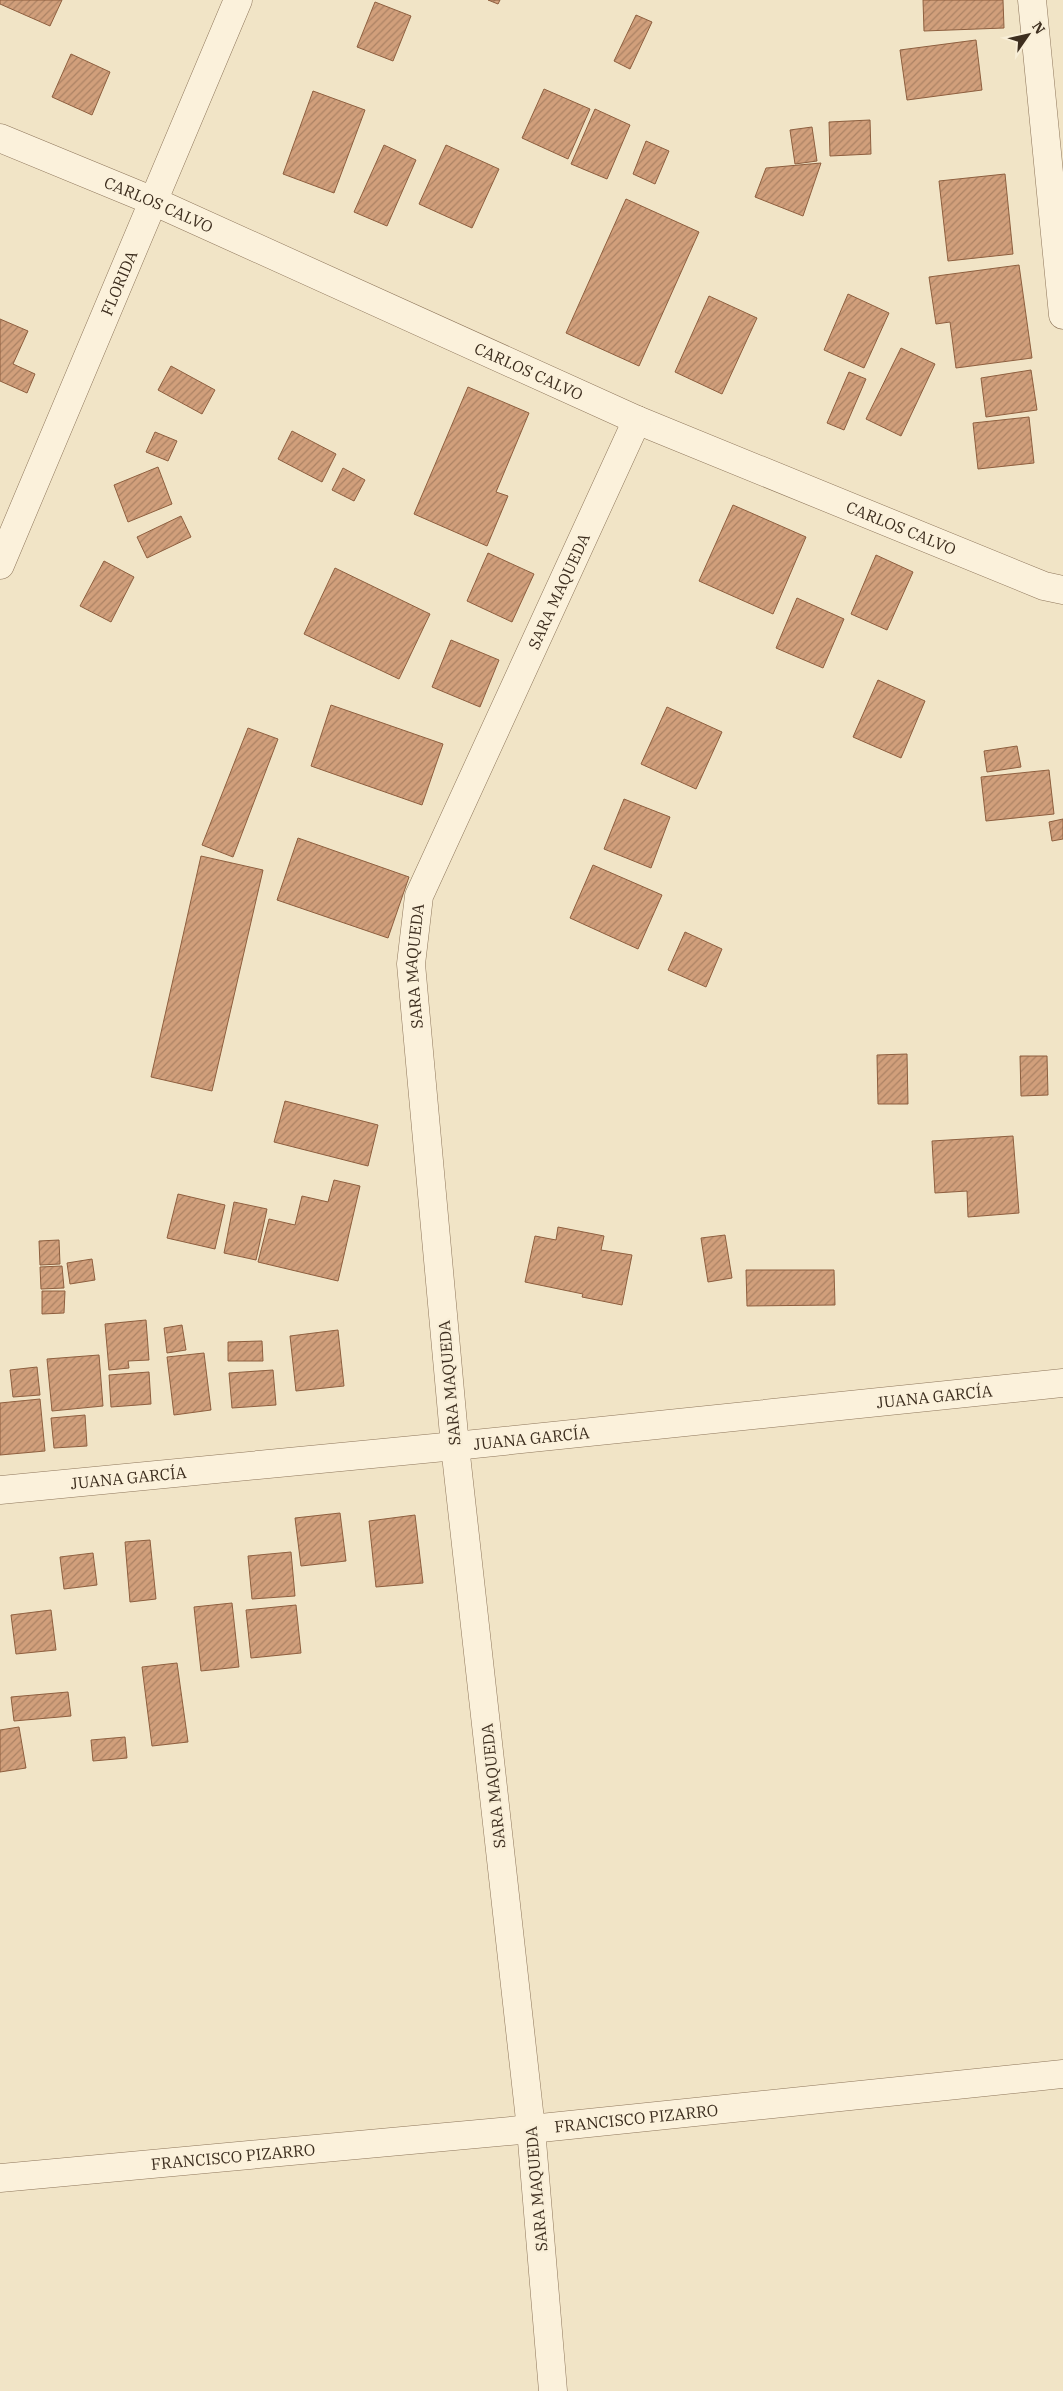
<svg xmlns="http://www.w3.org/2000/svg" width="1063" height="2391" viewBox="0 0 1063 2391" font-family="'IBM Plex Serif',serif">
<style>
.building{fill:url(#building-hatch);stroke:#8e5f3f}
.lines{fill:none;stroke-linecap:round;stroke-linejoin:round}
.minor-casing{stroke:#8e765b;stroke-width:29}
.minor{stroke:#fbf1db;stroke-width:28}
.labels{text-anchor:middle;stroke-width:4.5;stroke-linejoin:round;paint-order:stroke}
.street-label{font-size:16px;fill:#3d2e1f;stroke:#f8eed7}
</style>
<defs>
<pattern id="building-hatch" width="6" height="6" patternUnits="userSpaceOnUse" patternTransform="scale(1.25)"><rect width="6" height="6" fill="#d19f7b"/><path d="M-1 1l2-2M0 6l6-6M5 7l2-2" fill="none" stroke="#ab8264"/></pattern>
</defs>
<rect width="100%" height="100%" fill="#f1e4c6"/>
<g class="building">
<path d="M0,0H62L50,26L0,4Z"/>
<path d="M488,0H500L498,4Z"/>
<path d="M923,0H1003L1004,28L924,31Z"/>
<path d="M375,2L411,16L393,61L357,47Z"/>
<path d="M636,15L652,22L630,69L614,61Z"/>
<path d="M976,40L982,90L907,100L900,50Z"/>
<path d="M71,54L110,72L92,115L52,97Z"/>
<path d="M544,89L590,109L568,159L522,138Z"/>
<path d="M313,91L365,110L334,193L283,174Z"/>
<path d="M595,109L630,125L607,179L571,164Z"/>
<path d="M870,120L871,154L830,156L829,122Z"/>
<path d="M812,127L817,161L795,164L790,130Z"/>
<path d="M646,141L669,151L655,184L633,174Z"/>
<path d="M384,145L416,160L387,226L354,212Z"/>
<path d="M446,145L499,169L472,228L419,204Z"/>
<path d="M821,163L803,216L755,197L766,168Z"/>
<path d="M1005,174L1013,254L948,261L939,181Z"/>
<path d="M626,199L699,232L639,366L566,333Z"/>
<path d="M1019,265L1032,358L956,368L950,322L936,324L929,277Z"/>
<path d="M848,294L889,313L864,368L824,350Z"/>
<path d="M709,296L757,318L722,394L675,372Z"/>
<path d="M0,319L28,331L13,364L35,374L27,393L0,381Z"/>
<path d="M901,348L935,364L901,436L866,419Z"/>
<path d="M171,366L215,390L202,414L158,390Z"/>
<path d="M1031,370L1037,410L986,417L981,378Z"/>
<path d="M849,372L866,379L844,430L827,423Z"/>
<path d="M468,387L529,413L496,492L508,496L487,546L414,514Z"/>
<path d="M1029,417L1034,463L978,469L973,423Z"/>
<path d="M292,431L336,454L322,482L278,459Z"/>
<path d="M155,432L177,441L168,461L146,452Z"/>
<path d="M158,467L172,504L128,522L114,485Z"/>
<path d="M343,468L365,480L354,501L332,490Z"/>
<path d="M733,505L806,537L773,614L699,581Z"/>
<path d="M181,516L191,537L147,558L137,537Z"/>
<path d="M488,553L534,574L512,622L467,601Z"/>
<path d="M876,555L913,572L887,630L851,614Z"/>
<path d="M104,561L134,577L111,622L80,606Z"/>
<path d="M335,568L430,614L399,679L304,634Z"/>
<path d="M797,598L844,619L823,668L776,648Z"/>
<path d="M451,640L499,660L480,707L432,687Z"/>
<path d="M878,680L925,701L901,758L853,737Z"/>
<path d="M331,705L443,744L422,805L311,766Z"/>
<path d="M667,707L722,732L696,789L641,764Z"/>
<path d="M248,728L278,739L233,857L202,845Z"/>
<path d="M1017,746L1021,767L987,772L984,751Z"/>
<path d="M1049,770L1054,814L986,821L981,777Z"/>
<path d="M624,799L670,817L651,868L604,849Z"/>
<path d="M1063,819V839L1052,841L1049,822Z"/>
<path d="M298,838L409,877L388,938L277,900Z"/>
<path d="M201,856L263,870L212,1091L151,1077Z"/>
<path d="M593,865L662,895L638,949L570,918Z"/>
<path d="M685,932L722,949L706,987L668,970Z"/>
<path d="M907,1054L908,1104H878L877,1055Z"/>
<path d="M1020,1056H1047L1048,1095L1021,1096Z"/>
<path d="M285,1101L378,1125L368,1166L274,1142Z"/>
<path d="M1013,1136L1019,1213L968,1217L967,1191L935,1193L932,1141Z"/>
<path d="M334,1180L360,1186L338,1281L258,1262L269,1219L295,1225L302,1196L328,1202Z"/>
<path d="M178,1194L225,1205L215,1249L167,1238Z"/>
<path d="M234,1202L267,1209L256,1260L224,1253Z"/>
<path d="M558,1227L604,1236L601,1250L632,1255L622,1305L582,1297L583,1294L525,1282L535,1236L556,1240Z"/>
<path d="M725,1235L732,1278L708,1282L701,1238Z"/>
<path d="M59,1240L60,1264L40,1265L39,1241Z"/>
<path d="M92,1259L95,1280L70,1284L67,1263Z"/>
<path d="M62,1266L64,1288L41,1289L40,1267Z"/>
<path d="M746,1270H834L835,1305L747,1306Z"/>
<path d="M42,1291H65L64,1313L42,1314Z"/>
<path d="M146,1320L149,1360L128,1361L129,1368L109,1370L105,1324Z"/>
<path d="M182,1325L186,1350L167,1353L164,1328Z"/>
<path d="M338,1330L344,1386L296,1391L290,1336Z"/>
<path d="M262,1341L263,1361H228V1342Z"/>
<path d="M204,1353L211,1410L174,1415L167,1357Z"/>
<path d="M99,1355L103,1406L52,1411L47,1359Z"/>
<path d="M37,1367L40,1395L13,1397L10,1370Z"/>
<path d="M273,1370L276,1405L232,1408L229,1373Z"/>
<path d="M149,1372L151,1404L111,1407L109,1375Z"/>
<path d="M40,1399L45,1451L0,1455V1403Z"/>
<path d="M85,1415L87,1446L54,1448L51,1418Z"/>
<path d="M340,1513L346,1561L301,1566L295,1518Z"/>
<path d="M415,1515L423,1583L376,1587L369,1521Z"/>
<path d="M150,1540L156,1599L130,1602L125,1542Z"/>
<path d="M291,1552L295,1596L252,1599L248,1556Z"/>
<path d="M93,1553L97,1585L64,1589L60,1557Z"/>
<path d="M232,1603L239,1667L201,1671L194,1607Z"/>
<path d="M296,1605L301,1653L251,1658L246,1610Z"/>
<path d="M51,1610L56,1650L16,1654L11,1615Z"/>
<path d="M177,1663L188,1742L152,1746L142,1667Z"/>
<path d="M68,1692L71,1716L14,1721L11,1697Z"/>
<path d="M19,1727L26,1768L0,1772V1730Z"/>
<path d="M125,1737L127,1758L93,1761L91,1740Z"/>
</g>
<g class="lines">
<defs>
<g id="minor">
<path d="M1032,0L1063,315"/>
<path id="s1" d="M0,138L153,201L637,420L1044,586L1063,590"/>
<path id="s2" d="M0,565L238,0"/>
<path id="s3" d="M0,1490L455,1446L1063,1383"/>
<path id="s4" d="M0,2178L531,2129L1063,2074"/>
<path id="s5" d="M553,2391L531,2129L455,1446L411,964L419,896L637,420"/>
</g>
</defs>
<use href="#minor" class="minor-casing"/>
<use href="#minor" class="minor"/>
</g>
<g class="labels">
<g class="street-label">
<text dy="6" stroke="none"><textPath href="#s1" startOffset="172">CARLOS CALVO</textPath></text>
<text dy="6" stroke="none"><textPath href="#s2" startOffset="306">FLORIDA</textPath></text>
<text dy="6" stroke="none"><textPath href="#s1" startOffset="578">CARLOS CALVO</textPath></text>
<text dy="6" stroke="none"><textPath href="#s1" startOffset="982">CARLOS CALVO</textPath></text>
<text dy="6" stroke="none"><textPath href="#s5" startOffset="1838">SARA MAQUEDA</textPath></text>
<text dy="6" stroke="none"><textPath href="#s5" startOffset="1432">SARA MAQUEDA</textPath></text>
<text transform="translate(449 1383) rotate(-95)" y="6">SARA MAQUEDA</text>
<text dy="6" stroke="none"><textPath href="#s3" startOffset="939">JUANA GARCÍA</textPath></text>
<text dy="6" stroke="none"><textPath href="#s3" startOffset="534">JUANA GARCÍA</textPath></text>
<text dy="6" stroke="none"><textPath href="#s3" startOffset="129">JUANA GARCÍA</textPath></text>
<text transform="translate(493 1786) rotate(-96)" y="6">SARA MAQUEDA</text>
<text dy="6" stroke="none"><textPath href="#s4" startOffset="639">FRANCISCO PIZARRO</textPath></text>
<text dy="6" stroke="none"><textPath href="#s4" startOffset="234">FRANCISCO PIZARRO</textPath></text>
<text transform="translate(536 2189) rotate(-95)" y="6">SARA MAQUEDA</text>
</g>
</g>
<g transform="translate(1028 35) rotate(56)" stroke="#f8eed7" stroke-width="4" paint-order="stroke">
<path d="M0-4L9 19L0 12L-9 19Z" fill="#3d2e1f"/>
<text y="-8" font-size="14" font-weight="bold" text-anchor="middle" fill="#3d2e1f">N</text>
</g>
</svg>
